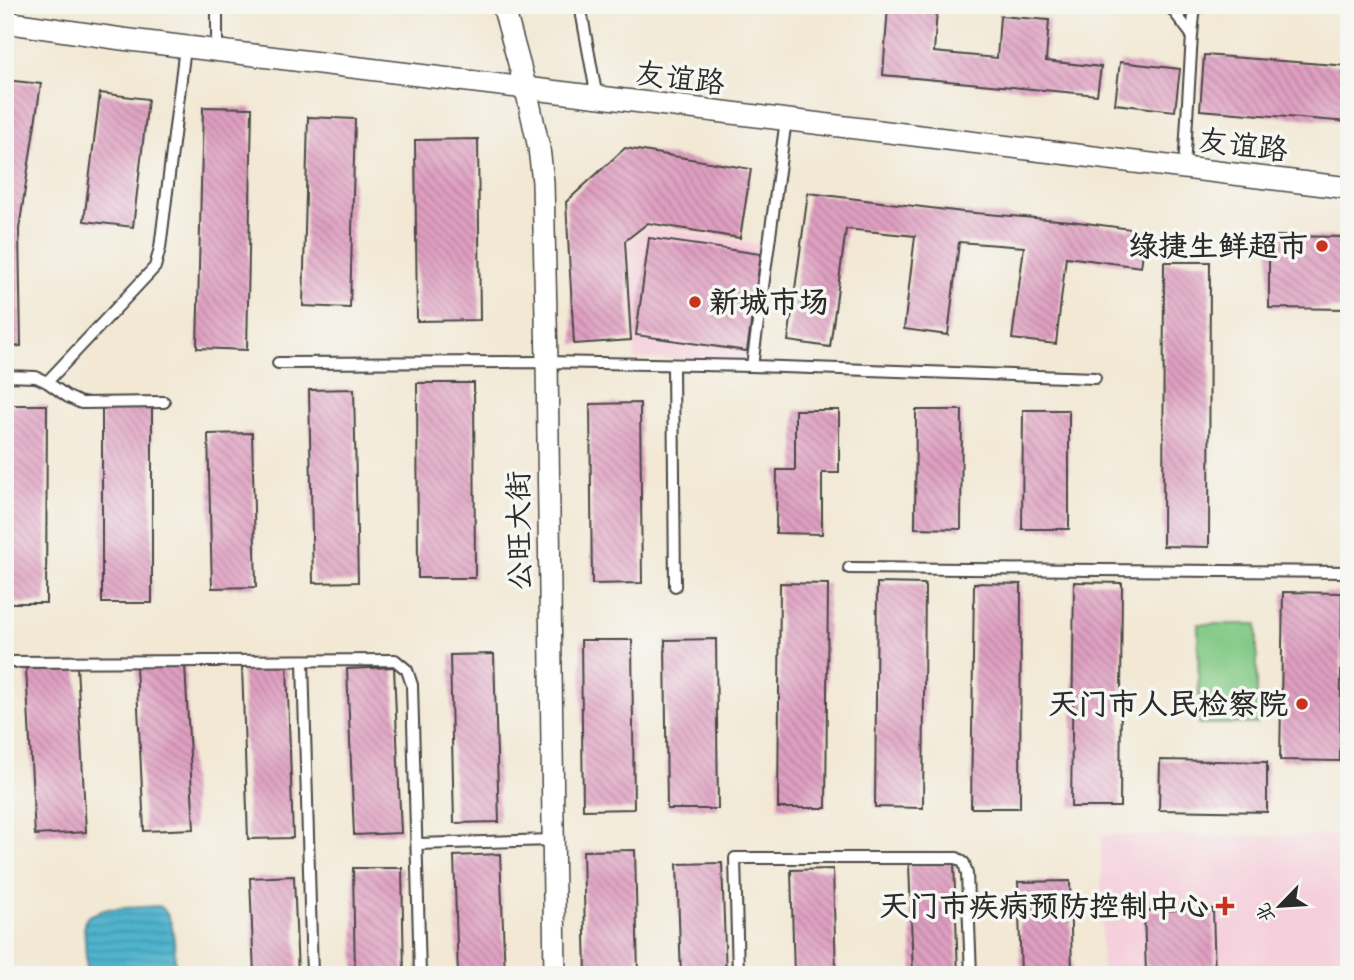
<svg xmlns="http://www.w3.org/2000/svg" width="1354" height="980" viewBox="0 0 1354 980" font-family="Itim,'LXGW WenKai TC',sans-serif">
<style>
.built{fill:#f5cfdc}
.green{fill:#82c985;stroke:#567a58;stroke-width:2}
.water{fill:url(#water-rules);stroke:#3e707c;stroke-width:2}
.building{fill:url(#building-back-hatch)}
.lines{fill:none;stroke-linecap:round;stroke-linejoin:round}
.service-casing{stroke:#494744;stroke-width:14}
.minor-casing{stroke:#494744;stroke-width:24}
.service{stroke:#fff;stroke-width:10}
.minor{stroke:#fff;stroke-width:21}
.poi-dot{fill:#c8321e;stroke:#f6f6f2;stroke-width:2.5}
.labels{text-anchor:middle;stroke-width:7;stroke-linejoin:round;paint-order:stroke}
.street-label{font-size:30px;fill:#2b2b2b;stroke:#f6f6f2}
.poi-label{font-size:30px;font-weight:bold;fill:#2b2b2b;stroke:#f6f6f2;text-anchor:end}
</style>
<defs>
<pattern id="water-rules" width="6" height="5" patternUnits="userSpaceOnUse" patternTransform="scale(1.75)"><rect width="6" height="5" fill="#50b4ce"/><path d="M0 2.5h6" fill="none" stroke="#4393a7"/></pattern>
<pattern id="building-back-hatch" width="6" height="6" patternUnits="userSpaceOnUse" patternTransform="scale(1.75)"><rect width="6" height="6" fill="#df9fc1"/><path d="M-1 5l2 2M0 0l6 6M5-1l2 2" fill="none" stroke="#b5829d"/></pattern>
</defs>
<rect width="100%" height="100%" fill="#f6f6f2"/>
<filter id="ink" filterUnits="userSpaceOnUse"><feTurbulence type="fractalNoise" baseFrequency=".0143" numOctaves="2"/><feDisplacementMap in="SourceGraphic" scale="14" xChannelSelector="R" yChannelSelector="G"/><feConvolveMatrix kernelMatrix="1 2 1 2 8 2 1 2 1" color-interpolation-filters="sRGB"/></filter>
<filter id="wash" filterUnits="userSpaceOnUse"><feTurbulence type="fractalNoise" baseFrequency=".00686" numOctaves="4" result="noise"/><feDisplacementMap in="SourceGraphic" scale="28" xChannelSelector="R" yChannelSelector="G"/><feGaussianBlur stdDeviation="1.57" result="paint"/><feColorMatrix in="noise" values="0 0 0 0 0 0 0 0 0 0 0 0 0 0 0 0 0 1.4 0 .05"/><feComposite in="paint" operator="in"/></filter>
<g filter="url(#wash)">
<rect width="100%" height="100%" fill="#f2e8d4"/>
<g class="built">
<path d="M648,226L767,246L751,360L635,359L628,242Z"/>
<path d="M1101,835L1349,836V975H1102Z"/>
</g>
<path class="green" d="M1198,624H1257V724H1199Z"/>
<path class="water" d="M159,906C178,917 174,956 175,975H87L84,923L88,916L107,909Z"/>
<g id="blocks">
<g class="building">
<path d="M888,6L937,10L934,52L997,58L1000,16L1049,20L1046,61L1101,67L1097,95L883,75Z"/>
<path d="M1204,55L1349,66V122L1200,110Z"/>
<path d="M1120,62L1180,69L1175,111L1115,104Z"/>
<path d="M5,80L41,84L19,229L21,346L5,347Z"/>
<path d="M100,93L148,99L133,227L84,221Z"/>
<path d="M203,107L252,108L247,350L197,348Z"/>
<path d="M308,117L355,119L350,308L303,306Z"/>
<path d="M478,139L480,320L417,321L415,140Z"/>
<path d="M625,148L751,169L740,238L648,223L625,241L631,340L574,344L566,202Z"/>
<path d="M808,193L963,212L1071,221L1146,231L1141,267L1066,257L1056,344L1012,339L1024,247L959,242L948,335L904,329L915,236L846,229L830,347L788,341Z"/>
<path d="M1269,236L1349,237V309L1269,308Z"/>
<path d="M649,238L761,254L747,351L636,335Z"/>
<path d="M1164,262H1210L1209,547L1163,546Z"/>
<path d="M417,383H474L475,578H418Z"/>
<path d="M354,389L358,582L313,583L309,390Z"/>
<path d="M640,403L642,583L592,584L590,404Z"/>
<path d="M5,405H47L46,603H5Z"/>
<rect x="102" y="405" width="50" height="198"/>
<path d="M795,410H839V473H822V534L776,533L777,470H795Z"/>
<path d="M916,410H962L961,529L915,528Z"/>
<path d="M1023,410H1069V529H1022Z"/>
<path d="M252,433L256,587L212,588L208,434Z"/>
<path d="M1074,582L1122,583L1120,807H1071Z"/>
<path d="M780,583L828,584L826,808H778Z"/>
<path d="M877,583L925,584L923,808L875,807Z"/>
<path d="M974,583L1021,584L1020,808H971Z"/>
<path d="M1283,592L1342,593L1340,761L1280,760Z"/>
<path d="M716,639L718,809H667L665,640Z"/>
<path d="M581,640H632L634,809L583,810Z"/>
<path d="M494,654L499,822L454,823L450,655Z"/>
<path d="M287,664L293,838L248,839L242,666Z"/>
<path d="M185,665L194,829L144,831L136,666Z"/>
<path d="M77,666L86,832L35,835L26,668Z"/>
<path d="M394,667L401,833L354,835L347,669Z"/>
<path d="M1160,760L1267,762V812L1159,810Z"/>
<path d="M635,850L638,975H586L583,851Z"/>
<path d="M500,854L505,975H458L454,856Z"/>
<path d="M954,861L958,975H913L909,863Z"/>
<path d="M722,863L726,975H681L677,864Z"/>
<path d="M353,868H402L404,975H355Z"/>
<path d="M833,869L836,975H794L791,870Z"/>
<path d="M294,876L298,975H254L250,878Z"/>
<path d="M1070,881L1072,975H1021L1018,882Z"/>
<path d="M1213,909L1215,975H1146L1144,911Z"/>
</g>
</g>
</g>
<g filter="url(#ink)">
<use href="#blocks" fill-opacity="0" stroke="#494744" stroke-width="2"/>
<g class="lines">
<defs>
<g id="service">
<path d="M217,5V51"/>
<path d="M580,5L597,98"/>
<path d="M1169,5L1192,35L1184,169"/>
<path d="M1192,35L1195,5"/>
<path d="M278,363L547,362L752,366L786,120"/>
<path d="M673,365L675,586"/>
<path d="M752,366L1095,378"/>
<path d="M5,376L36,377L47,382L68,397L81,403L164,402"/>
<path d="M47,382L155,267L160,248L185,47"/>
<path d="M849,568L1349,572"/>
<path d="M303,661L312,975"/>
<path d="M5,662L395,660L407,670L412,685L420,975"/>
<path d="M417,844L553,840"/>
<path d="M738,975L735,858H957L964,863L967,874L971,975"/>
</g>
<g id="minor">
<path d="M503,5L526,89L539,148L543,182L547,362L555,975"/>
<path d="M5,22L122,39L1349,188"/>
</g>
</defs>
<use href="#service" class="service-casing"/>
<use href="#minor" class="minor-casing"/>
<use href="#service" class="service"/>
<use href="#minor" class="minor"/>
</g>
</g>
<g class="poi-dot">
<circle cx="1322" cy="246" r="7"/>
<circle cx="695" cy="302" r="7"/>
<circle cx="1302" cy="704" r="7"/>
<path d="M1221.5 895.5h7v7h7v7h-7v7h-7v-7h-7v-7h7z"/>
</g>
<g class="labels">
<g class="street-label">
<text transform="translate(680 78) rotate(7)" y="10">友谊路</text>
<text transform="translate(1243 145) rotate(7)" y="10">友谊路</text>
<text transform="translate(519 531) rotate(-91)" y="10">公旺大街</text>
</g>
<g class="poi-label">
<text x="1308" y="256">绿捷生鲜超市</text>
<text x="709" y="312" text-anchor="start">新城市场</text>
<text x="1288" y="714">天门市人民检察院</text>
<text x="1209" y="916">天门市疾病预防控制中心</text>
</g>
</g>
<rect width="1354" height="980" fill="none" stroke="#f6f6f2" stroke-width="28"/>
<g transform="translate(1280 906) rotate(245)" stroke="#f6f6f2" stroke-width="5" paint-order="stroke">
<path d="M0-5L12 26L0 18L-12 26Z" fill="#2b2b2b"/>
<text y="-10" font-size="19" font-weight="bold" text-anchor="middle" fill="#2b2b2b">北</text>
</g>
</svg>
